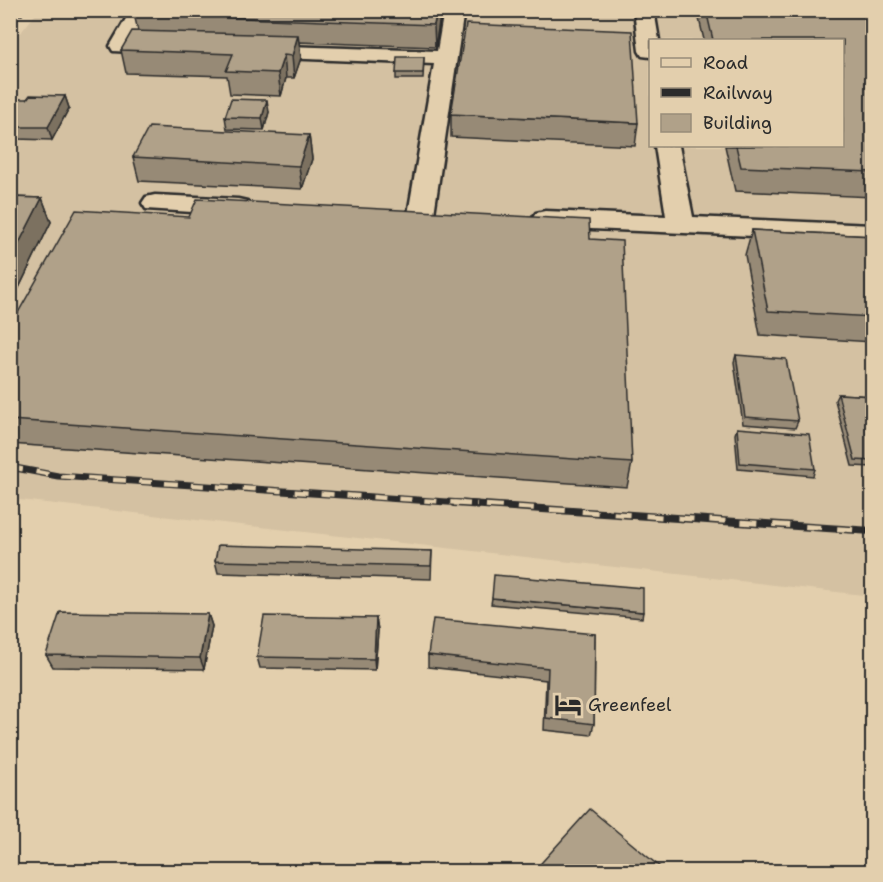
<svg xmlns="http://www.w3.org/2000/svg" width="883" height="882" viewBox="0 0 883 882" font-family="'Shantell Sans',sans-serif">
<style>
.built{fill:#d4c1a2;fill-rule:evenodd}
.lines{fill:none;stroke-linecap:round;stroke-linejoin:round}
.minor-casing{stroke:#2b2b2b;stroke-width:5}
.minor{fill:#e3cfad;fill-rule:evenodd}
.rail-far1-casing{stroke:#2b2b2b;stroke-width:7}
.rail-casing{stroke:#2b2b2b;stroke-width:8}
.rail-far1{stroke:#e3cfad;stroke-width:4.5;stroke-dasharray:13;stroke-linecap:butt}
.rail{stroke:#e3cfad;stroke-width:5;stroke-dasharray:16;stroke-linecap:butt}
.wall{fill:#978a76;stroke:#2b2b2b;stroke-width:1.5}
.shaded-wall{fill:#7b7160;stroke:#2b2b2b;stroke-width:1.5}
.building{fill:#b0a189;stroke:#2b2b2b;stroke-width:1.5}
.labels{text-anchor:middle;stroke-width:6;stroke-linejoin:round;paint-order:stroke}
.near-poi-label{font-size:18px;fill:#2b2b2b;stroke:#e3cfad;text-anchor:start}
</style>
<rect width="100%" height="100%" fill="#e3cfad"/>
<filter id="ink" filterUnits="userSpaceOnUse"><feTurbulence type="fractalNoise" baseFrequency=".0167" numOctaves="2"/><feDisplacementMap in="SourceGraphic" scale="12" xChannelSelector="R" yChannelSelector="G"/><feConvolveMatrix kernelMatrix="1 2 1 2 8 2 1 2 1" color-interpolation-filters="sRGB"/></filter>
<g filter="url(#ink)">
<path class="built" d="M39,10L872,11V596L11,499L10,46ZM650,40H842V146H650Z"/>
<g class="lines">
<defs>
<g id="minor">
<path d="M131,10H151L135,40L177,43L180,48L177,53L169,54L113,51L110,46Z"/>
<path d="M444,10H464L434,214L430,220L421,222L412,220L408,214L434,64L256,57L248,56L245,51L248,46L256,45L437,51Z"/>
<path d="M634,10H654L659,40H650V57L642,56L639,51Z"/>
<path d="M655,146H679L693,217L872,225V241L545,227L536,225L532,219L536,213L545,211L666,216Z"/>
<path d="M155,195L238,199L247,201L251,207L247,213L238,215L146,209L142,203L146,197Z"/>
</g>
</defs>
<use href="#minor" class="minor-casing"/>
<use href="#minor" class="minor"/>
<defs>
<path id="rail-far1" d="M10,467L58,476L477,504"/>
<path id="rail" d="M454,503L872,531"/>
</defs>
<use href="#rail-far1" class="rail-far1-casing"/>
<use href="#rail" class="rail-casing"/>
<use href="#rail-far1" class="rail-far1"/>
<use href="#rail" class="rail"/>
</g>
<g class="wall">
<path d="M10,10H25L22,15L13,14L16,25Z"/>
<path d="M137,10H441L435,47L299,42L301,58L294,78H286L281,96L230,94L227,76L126,73L121,50L138,31L134,14Z"/>
<path d="M481,10H597L596,15Z"/>
<path d="M697,10H873V197L735,191L725,146H843V40H704Z"/>
<path d="M424,57L423,79H396V73Z"/>
<path d="M65,96L69,108L52,140L16,139L14,134H10V108L27,99Z"/>
<path d="M269,112L264,130L227,129L225,117Z"/>
<path d="M451,114L638,123L635,146L451,137Z"/>
<path d="M309,135L312,159L302,189L139,181L133,157Z"/>
<path d="M10,197L42,198L51,222L14,298H10Z"/>
<path d="M752,230L873,236V342L760,335L745,255Z"/>
<path d="M590,239L632,463L627,487L10,444V327Z"/>
<path d="M736,355L798,421L795,428L743,424L734,362Z"/>
<path d="M838,394L873,396V467L852,466L835,400Z"/>
<path d="M737,428L815,469L813,476L738,469L735,434Z"/>
<path d="M432,551L431,579L218,573L215,561Z"/>
<path d="M492,598L643,612L642,618L491,604Z"/>
<path d="M208,614L212,626L204,669L53,667L46,655Z"/>
<path d="M376,618L378,630L375,670L260,668L257,657Z"/>
<path d="M595,634L594,724L591,735L544,730L546,680L428,667V655Z"/>
</g>
<g class="shaded-wall">
<path d="M10,10H11L16,25L10,32Z"/>
<path d="M437,10H441L435,47L434,25Z"/>
<path d="M298,35L301,58L294,78L292,56Z"/>
<path d="M284,55L286,78L281,96L278,73Z"/>
<path d="M65,96L69,108L52,140L48,127Z"/>
<path d="M267,100L269,112L264,130L262,118Z"/>
<path d="M309,135L312,159L302,189L299,166Z"/>
<path d="M42,198L51,222L14,298L10,290V261Z"/>
<path d="M10,608L16,617L10,632Z"/>
<path d="M208,614L212,626L204,669L200,658Z"/>
<path d="M376,618L378,630L375,670L374,659Z"/>
</g>
<g class="building">
<path d="M137,10H437L434,25L134,14Z"/>
<path d="M706,10H873V172L741,167L736,146H843V40H713Z"/>
<path d="M466,24L632,31L638,123L451,114Z"/>
<path d="M132,31L298,35L292,56L284,55L278,73L226,71L233,54L121,50Z"/>
<path d="M397,57H424L423,73H396Z"/>
<path d="M30,95L65,96L48,127H11L14,121H10V108L16,99H27Z"/>
<path d="M231,99L267,100L262,118L225,117Z"/>
<path d="M149,127L309,135L299,166L133,157Z"/>
<path d="M10,197L42,198L10,261Z"/>
<path d="M197,199L589,220L590,239L622,241L632,463L10,420V327L76,210L189,217Z"/>
<path d="M752,230L873,236V317L768,311Z"/>
<path d="M736,355L786,359L798,421L745,417Z"/>
<path d="M838,394L873,396V461L855,460Z"/>
<path d="M737,428L809,434L815,469L740,463Z"/>
<path d="M218,545L432,551L431,566L215,561Z"/>
<path d="M494,575L643,588V612L492,598Z"/>
<path d="M60,612L208,614L200,658L46,655Z"/>
<path d="M264,616L376,618L374,659L257,657Z"/>
<path d="M433,619L595,634L594,724L546,718L548,668L428,655Z"/>
<path d="M590,809L666,872H533Z"/>
</g>
</g>
<defs>
<symbol id="hotel-bare" viewBox="-9 -9 18 18"><path d="M-6-4.5h1.5V1H6V5H4.5V3h-9V5H-6ZM-4 0a1.8 1.8 0 1 1 3.6 0ZM.5 0V-2.5h3Q6-2.5 6 0Z" fill="#2b2b2b" stroke="#e3cfad" stroke-width="2.5" paint-order="stroke"/></symbol>
</defs>
<g fill-rule="evenodd">
<use href="#hotel-bare" x="549" y="686" width="38" height="38"/>
</g>
<g class="labels">
<g class="near-poi-label">
<text x="588" y="711">Greenfeel</text>
</g>
</g>
<rect width="883" height="882" fill="none" stroke="#e3cfad" stroke-width="36"/>
<rect x="18" y="18" width="847" height="846" fill="none" stroke="#2b2b2b" stroke-width="2" filter="url(#ink)"/>
<rect x="649" y="39" width="195" height="108" fill="#e3cfad" stroke="#998d79" stroke-width="1.5"/>
<rect x="661" y="58" width="30" height="9" fill="#e3cfad" stroke="#998d79" stroke-width="1.5"/>
<text x="703" y="69" font-size="18" fill="#2b2b2b">Road</text>
<rect x="661" y="88" width="30" height="9" fill="#2b2b2b" stroke="#998d79" stroke-width="1.5"/>
<text x="703" y="99" font-size="18" fill="#2b2b2b">Railway</text>
<rect x="661" y="114" width="30" height="18" fill="#b0a189" stroke="#998d79" stroke-width="1.5"/>
<text x="703" y="129" font-size="18" fill="#2b2b2b">Building</text>
</svg>
